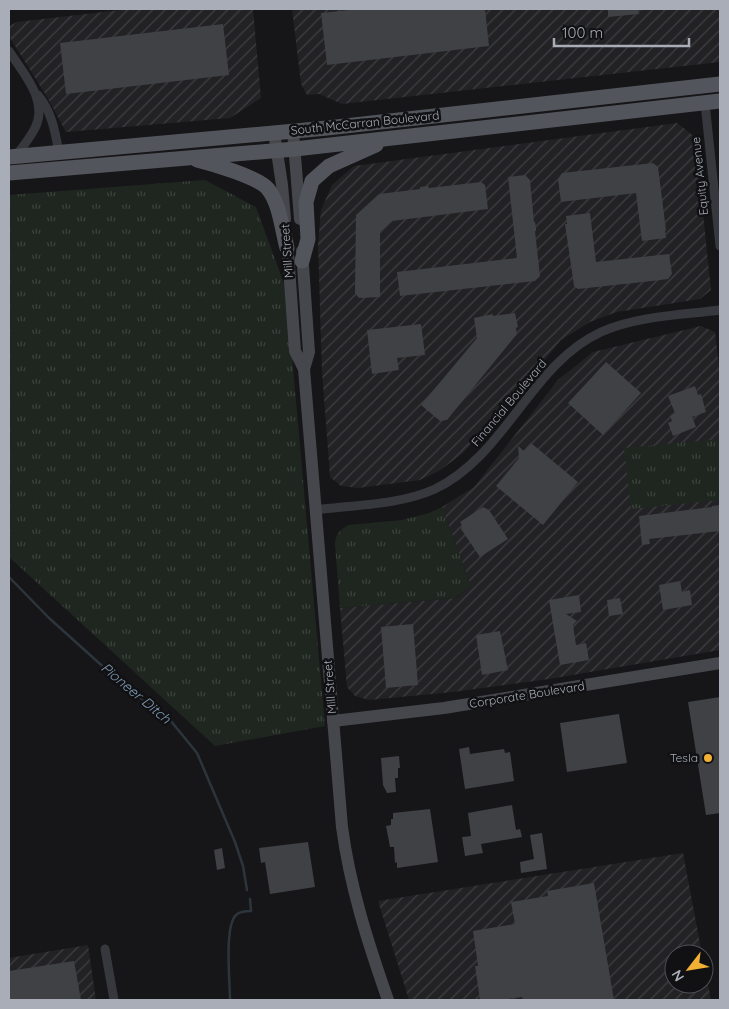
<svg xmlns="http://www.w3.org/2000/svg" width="729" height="1009" viewBox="0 0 729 1009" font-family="Quicksand,sans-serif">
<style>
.industrial{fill:url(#industrial-furrows)}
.grass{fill:url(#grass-tufts)}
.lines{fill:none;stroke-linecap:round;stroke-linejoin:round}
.stream{stroke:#2c353c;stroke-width:2.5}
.building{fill:#404145}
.street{stroke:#37383d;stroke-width:9}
.secondary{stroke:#45474d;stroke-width:12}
.primary{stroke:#53555c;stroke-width:15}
.poi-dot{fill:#f2b134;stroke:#111113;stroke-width:2}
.labels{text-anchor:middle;stroke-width:5;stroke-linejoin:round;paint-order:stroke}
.street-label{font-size:12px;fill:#a8adb8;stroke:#111113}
.poi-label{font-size:12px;fill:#a8adb8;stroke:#111113;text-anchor:end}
.water-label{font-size:14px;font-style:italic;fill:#7f9bb3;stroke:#111113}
</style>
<defs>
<pattern id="industrial-furrows" width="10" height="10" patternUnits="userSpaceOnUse" patternTransform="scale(1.25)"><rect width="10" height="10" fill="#222225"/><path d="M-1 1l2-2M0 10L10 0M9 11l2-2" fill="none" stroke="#3f3f43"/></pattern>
<pattern id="grass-tufts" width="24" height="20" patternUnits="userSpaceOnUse" patternTransform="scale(1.25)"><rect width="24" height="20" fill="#1e261f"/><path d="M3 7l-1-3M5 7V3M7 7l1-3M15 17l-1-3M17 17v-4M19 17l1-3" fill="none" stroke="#3c433d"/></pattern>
</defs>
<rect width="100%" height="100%" fill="#161618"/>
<g class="industrial">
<path d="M129,9H253L261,98L230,118L66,132L47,97L10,38L9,29L11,25L17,22Z"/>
<path d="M292,9H720V62L342,104L319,94L307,95L301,84Z"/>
<path d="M677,123L695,137L711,290L700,299L617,312L590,322L561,340L522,388L463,453L439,471L420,480L358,488L341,486L330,477L322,371L318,245L321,210L332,185L354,166Z"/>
<path d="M701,326L715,332L720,375V650L549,679L453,692L369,700L355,696L347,687L340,608L456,598L471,586L442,507L474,487L558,380L593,352Z"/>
<path d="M683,853L702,954H674V984H704V964L711,1000H409L378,901Z"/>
<path d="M88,945L96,1000H9V958Z"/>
</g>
<g class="grass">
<path d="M205,180L256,207L286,289L325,726L215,746L9,557V195Z"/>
<path d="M720,439V500L631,509L624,448Z"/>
<path d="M442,507L471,586L455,598L340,608L335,545C335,535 340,529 349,525L402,520L429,513Z"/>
</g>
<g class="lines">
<g class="stream">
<path d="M9,577L49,618L129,690L166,715L197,753L235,842L243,866L247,890"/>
<path d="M230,1000C230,982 224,927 236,915C240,911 246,911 251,911L250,899"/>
</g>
</g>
<g class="building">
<path d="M357,9H485L489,46L327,65L321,13Z"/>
<path d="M608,9H638L639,14L608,17Z"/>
<path d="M223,24L229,75L66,94L60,43Z"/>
<path d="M653,163L658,167L666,230L665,231L666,238L642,241L636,193L561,202L558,179L562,173Z"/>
<path d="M525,175L530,180L534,222H535L536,227V231H535L540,276L535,281L400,296L397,272L517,258L508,177Z"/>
<path d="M481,182L485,185L488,209L392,221L380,232V297L359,298L355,293L356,215L379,194L420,189V187L428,186L429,188Z"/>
<path d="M590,213L596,262L669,254L672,274L668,279L652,281L578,289L574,286L565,224H567L566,216Z"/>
<path d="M515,313L518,327L516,328L517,334L447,420L440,421L421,405L477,338L474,318L493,314V316Z"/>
<path d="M421,324L425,355L397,358L399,370L372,374L367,330Z"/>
<path d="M606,362L641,393L603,435L568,403Z"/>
<path d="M695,386L698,395L701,394L706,412L692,417L696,427L673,436L668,423L672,421L670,416L675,413L668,396Z"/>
<path d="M531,443L578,482L543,525L496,486L519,458L518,446L524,451Z"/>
<path d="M720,505V531L649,539L650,544L642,545L639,516L712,507V506Z"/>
<path d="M483,507L489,510L508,539L480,557L461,529L462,525L460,522Z"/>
<path d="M680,581L682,592L690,590L692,605L663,610L659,585Z"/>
<path d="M579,595L581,612L566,614L577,621L573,625L576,645L586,643L589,660L560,665L549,600Z"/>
<path d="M620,598L623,614L609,616L607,600Z"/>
<path d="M413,624L418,685L386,688L381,627Z"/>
<path d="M500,631L508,670L482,675L476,635Z"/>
<path d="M720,697V813L706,815L688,702Z"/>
<path d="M619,714L627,763L567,772L560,723Z"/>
<path d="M469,747L470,754L504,749L505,753L510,752L514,781L465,789L459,749Z"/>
<path d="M399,756L400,768H398V778H395L396,792L387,793L383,785L381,758Z"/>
<path d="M512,805L516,830L520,829L522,837L481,844L483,853L465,856L462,837L471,836L468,813Z"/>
<path d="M430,809L438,862L397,868V862L395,863L394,847H390L386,826L391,825V819H393V813Z"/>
<path d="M542,833L547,869L521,873L520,862L534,859L530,835Z"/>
<path d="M308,842L315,887L270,894L265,862L261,863L259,848Z"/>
<path d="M222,848L225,868L217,870L214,850Z"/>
<path d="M594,883L614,1000H523L522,997L502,1000H480L475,966H478L473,931L515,924L511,902L548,896L547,891Z"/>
<path d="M74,961L81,1000H9V971Z"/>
</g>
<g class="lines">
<g class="street">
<path d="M9,51C23,73 49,101 35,128C30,138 22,148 15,157"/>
<path d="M38,95C52,112 55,131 59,153"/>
<path d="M705,103L720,246"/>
<path d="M315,510C353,505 400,505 435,489C506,455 531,364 601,332C636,316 682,315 720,310"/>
<path d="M105,949L114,1000"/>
</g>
<g class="secondary">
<path d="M293,131L300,219"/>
<path d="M274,132L282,185L285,219"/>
<path d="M287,239L295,351L304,369"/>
<path d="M302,251L309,352L304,369L342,827C350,887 368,943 388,1000"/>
<path d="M333,721L444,708L720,663"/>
</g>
<g class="primary">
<path d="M9,157L327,128L720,84"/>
<path d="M197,160C213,164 258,177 268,189C280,204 282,230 287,248"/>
<path d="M9,173L295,149L720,101"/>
<path d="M302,261L308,239L306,202L312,181L329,166L376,145"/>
</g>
</g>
<circle class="poi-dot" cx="708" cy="758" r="5"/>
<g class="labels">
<g class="street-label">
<text transform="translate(365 123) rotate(-6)" y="4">South McCarran Boulevard</text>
<text transform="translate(700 176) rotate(-96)" y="4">Equity Avenue</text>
<text transform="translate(287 251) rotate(-94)" y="4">Mill Street</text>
<text transform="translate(509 403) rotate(-50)" y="4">Financial Boulevard</text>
<text transform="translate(330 687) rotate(-95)" y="4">Mill Street</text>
<text transform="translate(527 695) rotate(-9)" y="4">Corporate Boulevard</text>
</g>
<g class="poi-label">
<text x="698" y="762">Tesla</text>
</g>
<g class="water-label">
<text transform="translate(136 693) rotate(40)" y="5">Pioneer Ditch</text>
</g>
</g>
<rect width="729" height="1009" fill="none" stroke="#a8adb8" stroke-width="20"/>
<g transform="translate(689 969) rotate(239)"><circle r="24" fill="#111113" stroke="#4d4f55"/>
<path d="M0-4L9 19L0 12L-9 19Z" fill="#f2b134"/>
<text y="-8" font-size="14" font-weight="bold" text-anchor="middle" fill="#a8adb8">N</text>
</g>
<path d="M554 38v8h135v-8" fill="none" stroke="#a8adb8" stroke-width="2.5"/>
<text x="562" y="38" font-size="15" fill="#a8adb8" stroke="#111113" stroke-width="4" paint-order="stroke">100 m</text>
</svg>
